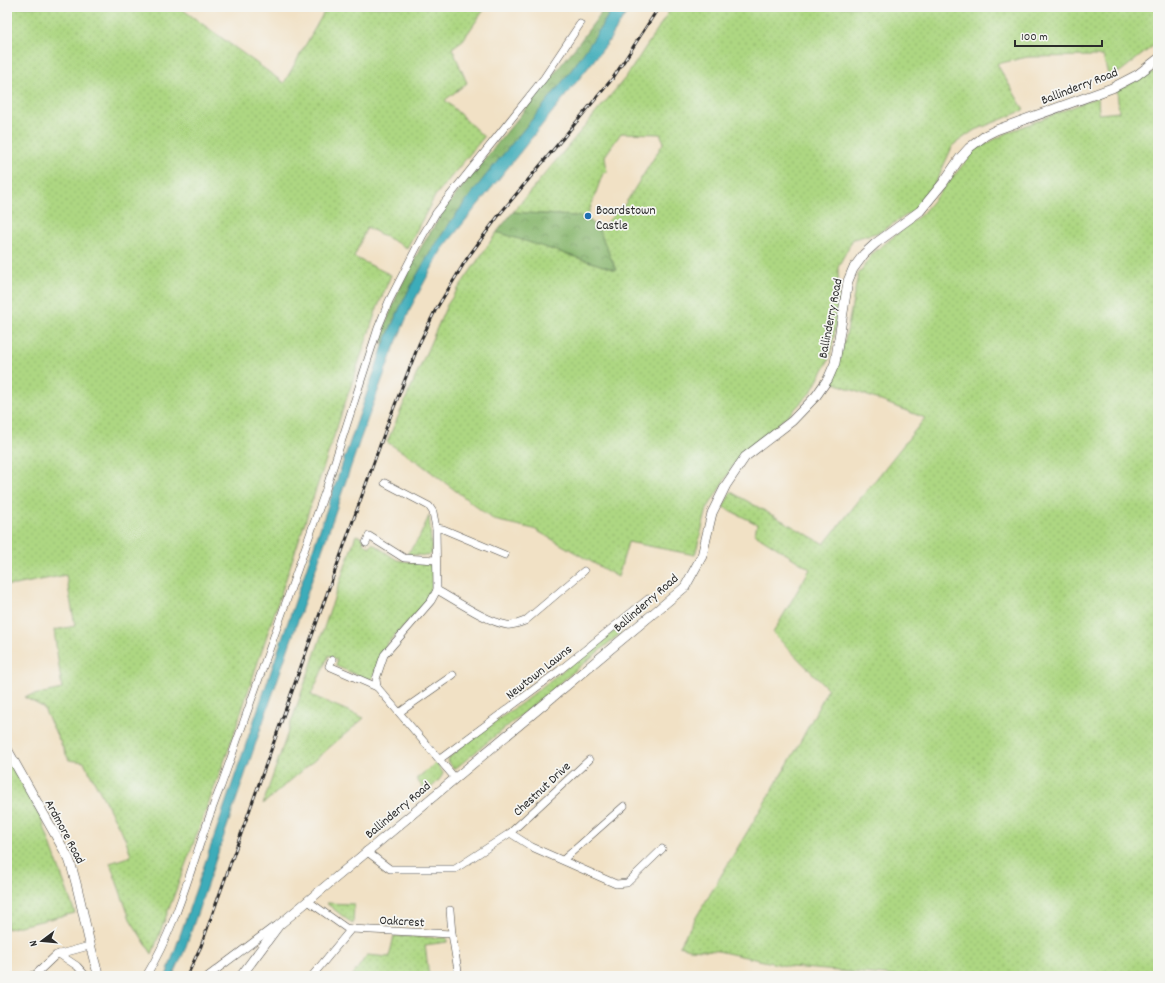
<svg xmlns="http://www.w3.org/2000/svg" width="1165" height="983" viewBox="0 0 1165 983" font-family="Dekko,sans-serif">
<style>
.grass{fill:url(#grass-dots);stroke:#6c8156}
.forest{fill:url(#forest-crowns);stroke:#5a724e}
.water{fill:#3cacb9;stroke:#346c72}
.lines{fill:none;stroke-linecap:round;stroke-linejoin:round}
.minor-casing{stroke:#494642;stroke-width:8}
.tertiary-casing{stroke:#494642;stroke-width:10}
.minor{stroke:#fff;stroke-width:7}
.tertiary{stroke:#fff;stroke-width:9}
.rail-casing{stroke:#2b2b2b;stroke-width:3}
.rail{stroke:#f6f6f2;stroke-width:1.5;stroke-dasharray:4.5;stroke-linecap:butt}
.poi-dot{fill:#1f6fb2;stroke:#f6f6f2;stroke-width:1.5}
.labels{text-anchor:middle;stroke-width:3.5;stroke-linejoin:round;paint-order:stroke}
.street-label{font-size:13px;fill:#2b2b2b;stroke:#f6f6f2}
.poi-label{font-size:13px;fill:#2b2b2b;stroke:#f6f6f2;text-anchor:start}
</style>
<defs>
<pattern id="grass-dots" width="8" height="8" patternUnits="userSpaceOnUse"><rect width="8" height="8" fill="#add782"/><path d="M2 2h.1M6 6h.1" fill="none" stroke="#95b970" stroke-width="1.8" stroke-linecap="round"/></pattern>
<pattern id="forest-crowns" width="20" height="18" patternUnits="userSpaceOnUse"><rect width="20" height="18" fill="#8ab870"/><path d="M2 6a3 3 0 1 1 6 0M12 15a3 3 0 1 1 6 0" fill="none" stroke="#71965c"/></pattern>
</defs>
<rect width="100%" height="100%" fill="#f6f6f2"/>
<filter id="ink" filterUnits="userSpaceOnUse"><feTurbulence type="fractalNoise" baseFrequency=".025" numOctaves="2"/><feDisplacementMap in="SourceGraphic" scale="8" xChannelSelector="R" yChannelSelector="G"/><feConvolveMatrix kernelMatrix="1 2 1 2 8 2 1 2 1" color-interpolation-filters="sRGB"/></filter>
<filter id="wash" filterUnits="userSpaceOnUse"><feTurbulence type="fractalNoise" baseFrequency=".012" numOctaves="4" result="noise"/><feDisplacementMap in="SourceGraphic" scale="16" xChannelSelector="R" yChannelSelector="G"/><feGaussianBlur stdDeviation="0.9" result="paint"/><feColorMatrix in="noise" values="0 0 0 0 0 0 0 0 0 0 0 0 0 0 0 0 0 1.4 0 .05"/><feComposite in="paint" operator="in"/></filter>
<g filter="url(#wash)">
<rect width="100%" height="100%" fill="#f1e1c5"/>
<g class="grass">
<path d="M7,7H179L284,83L327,7H486L463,40L452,48L467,83L445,100L484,137L435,196L407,248L367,227L354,257L391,275L376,311L228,751L152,954L130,919L110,863L131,856L126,840L84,762L69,760L43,707L24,697L62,689L54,630L75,626L66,575L15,585H7Z"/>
<path d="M672,7H1158V42L1121,71L1109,78L1103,56L1027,57L997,64L1024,110L973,131L953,145L936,182L918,208L880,232L853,239L838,267L839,312L829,359L811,392L791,413L752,445L736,461L707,509L695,555L628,542L618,577L534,529L494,520L418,462L387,442L447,305L497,232L616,270L599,230L625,204L664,142L660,134L621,133L605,156L607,172L603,173L587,217L513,212L626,77Z"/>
<path d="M1158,70V976H896L791,967L718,951L690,949L679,946L796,750L828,689L773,633L810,569L755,534L757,524L723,507L731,492L824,544L925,418L832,382L846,336L858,275L872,254L922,214L976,149L1009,132L1098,97L1099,114L1119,112L1117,90Z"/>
<path d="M429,516L432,553L428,556L407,554L419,538Z"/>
<path d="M356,535L364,538L363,543L370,547L372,543L397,560L431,565C442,603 400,623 383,650C377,660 377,671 372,679H366L336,666L337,660L329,655L311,695L364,718L263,804Z"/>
<path d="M617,627L621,633L456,768H453L448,761L449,758L466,742L522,703Z"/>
<path d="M7,758L41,818L75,913L7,929Z"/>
<path d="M436,763L443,773C440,781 433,786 426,791L416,779Z"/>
<path d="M326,903L354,904L353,924Z"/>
<path d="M394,936L447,938V942L425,945L429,976H352L367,955L389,957Z"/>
</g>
<g class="forest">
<path d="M603,7H613C566,92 492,158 439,239C417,272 398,309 383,346L382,333L400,288L420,249L446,207L578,44L599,16Z"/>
<path d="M513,212L587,217L599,230L616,270L497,232Z"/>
</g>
<path class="water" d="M613,7H630L607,44L441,251L412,305L393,350L360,440L184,952L173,976H166L383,346C398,309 417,272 439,239C492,158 565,92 613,7Z"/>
</g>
<g filter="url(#ink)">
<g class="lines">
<defs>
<g id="minor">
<path d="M385,483L429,506L433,512L436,528L437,590L431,601L384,655L376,679L377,687L455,778"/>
<path d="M436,528L443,529L505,555"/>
<path d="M366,543L369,536L404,558L436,560"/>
<path d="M437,590C455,600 487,622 507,625C513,626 520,623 525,621L584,571"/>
<path d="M332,660L329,666L377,687"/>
<path d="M400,712L453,675"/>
<path d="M440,759L560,670L648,599"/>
<path d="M510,833L589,760"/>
<path d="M366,851L390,869H455L510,833L532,847L616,884L627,883L662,849"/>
<path d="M563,860L624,806"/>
<path d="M308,901L346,928L351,929L452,934"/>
<path d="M450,910L452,934L458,971"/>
<path d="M59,954L77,966L86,976"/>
<path d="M30,976L36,974L56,955L89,946"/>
<path d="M146,976C182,917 195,848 221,786L326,489L378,328L389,301L423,235L436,213L544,78L580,24"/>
<path d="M208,976L272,928L279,925"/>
<path d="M312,976L351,929"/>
</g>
<g id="tertiary">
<path d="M7,749L69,859C82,897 86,938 99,976"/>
<path d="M241,976L279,925L685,587L702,556L712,513L726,485L745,457L792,421L816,396L828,379L835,363L848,281L853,269L864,254L876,243L920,211L943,183L960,158L969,148L986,135L996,130L1112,88L1137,75L1158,59"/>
</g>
</defs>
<use href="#minor" class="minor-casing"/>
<use href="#tertiary" class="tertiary-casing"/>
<use href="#minor" class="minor"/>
<use href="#tertiary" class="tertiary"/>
<defs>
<path id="rail" d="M187,976L201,946L389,420L419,344L435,311L466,260L499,215L613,78L659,7"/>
</defs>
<use href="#rail" class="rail-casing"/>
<use href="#rail" class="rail"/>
</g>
</g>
<circle class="poi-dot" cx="588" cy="216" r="4"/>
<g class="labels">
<g class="street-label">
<text transform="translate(1079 85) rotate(-21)" y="5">Ballinderry Road</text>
<text transform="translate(829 318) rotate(-79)" y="5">Ballinderry Road</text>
<text transform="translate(645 602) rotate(-41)" y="5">Ballinderry Road</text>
<text transform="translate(538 671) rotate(-38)" y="5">Newtown Lawns</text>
<text transform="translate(541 788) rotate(-43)" y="5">Chestnut Drive</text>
<text transform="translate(397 809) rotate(-40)" y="5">Ballinderry Road</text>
<text transform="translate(66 831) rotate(62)" y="5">Ardmore Road</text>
<text transform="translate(402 920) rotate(3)" y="5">Oakcrest</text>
</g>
<g class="poi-label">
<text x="596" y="214">Boardstown<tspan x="596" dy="15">Castle</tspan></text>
</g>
</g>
<rect width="1165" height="983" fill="none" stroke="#f6f6f2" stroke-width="24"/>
<g transform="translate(42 941) rotate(254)" stroke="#f6f6f2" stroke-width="3" paint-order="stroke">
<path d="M0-3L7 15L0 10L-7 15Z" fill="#2b2b2b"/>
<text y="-6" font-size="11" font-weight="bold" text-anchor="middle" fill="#2b2b2b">N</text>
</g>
<path d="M1015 40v6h87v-6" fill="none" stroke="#2b2b2b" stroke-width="2"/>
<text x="1021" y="40" font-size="12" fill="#2b2b2b" stroke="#f6f6f2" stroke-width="3" paint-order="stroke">100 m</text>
</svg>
